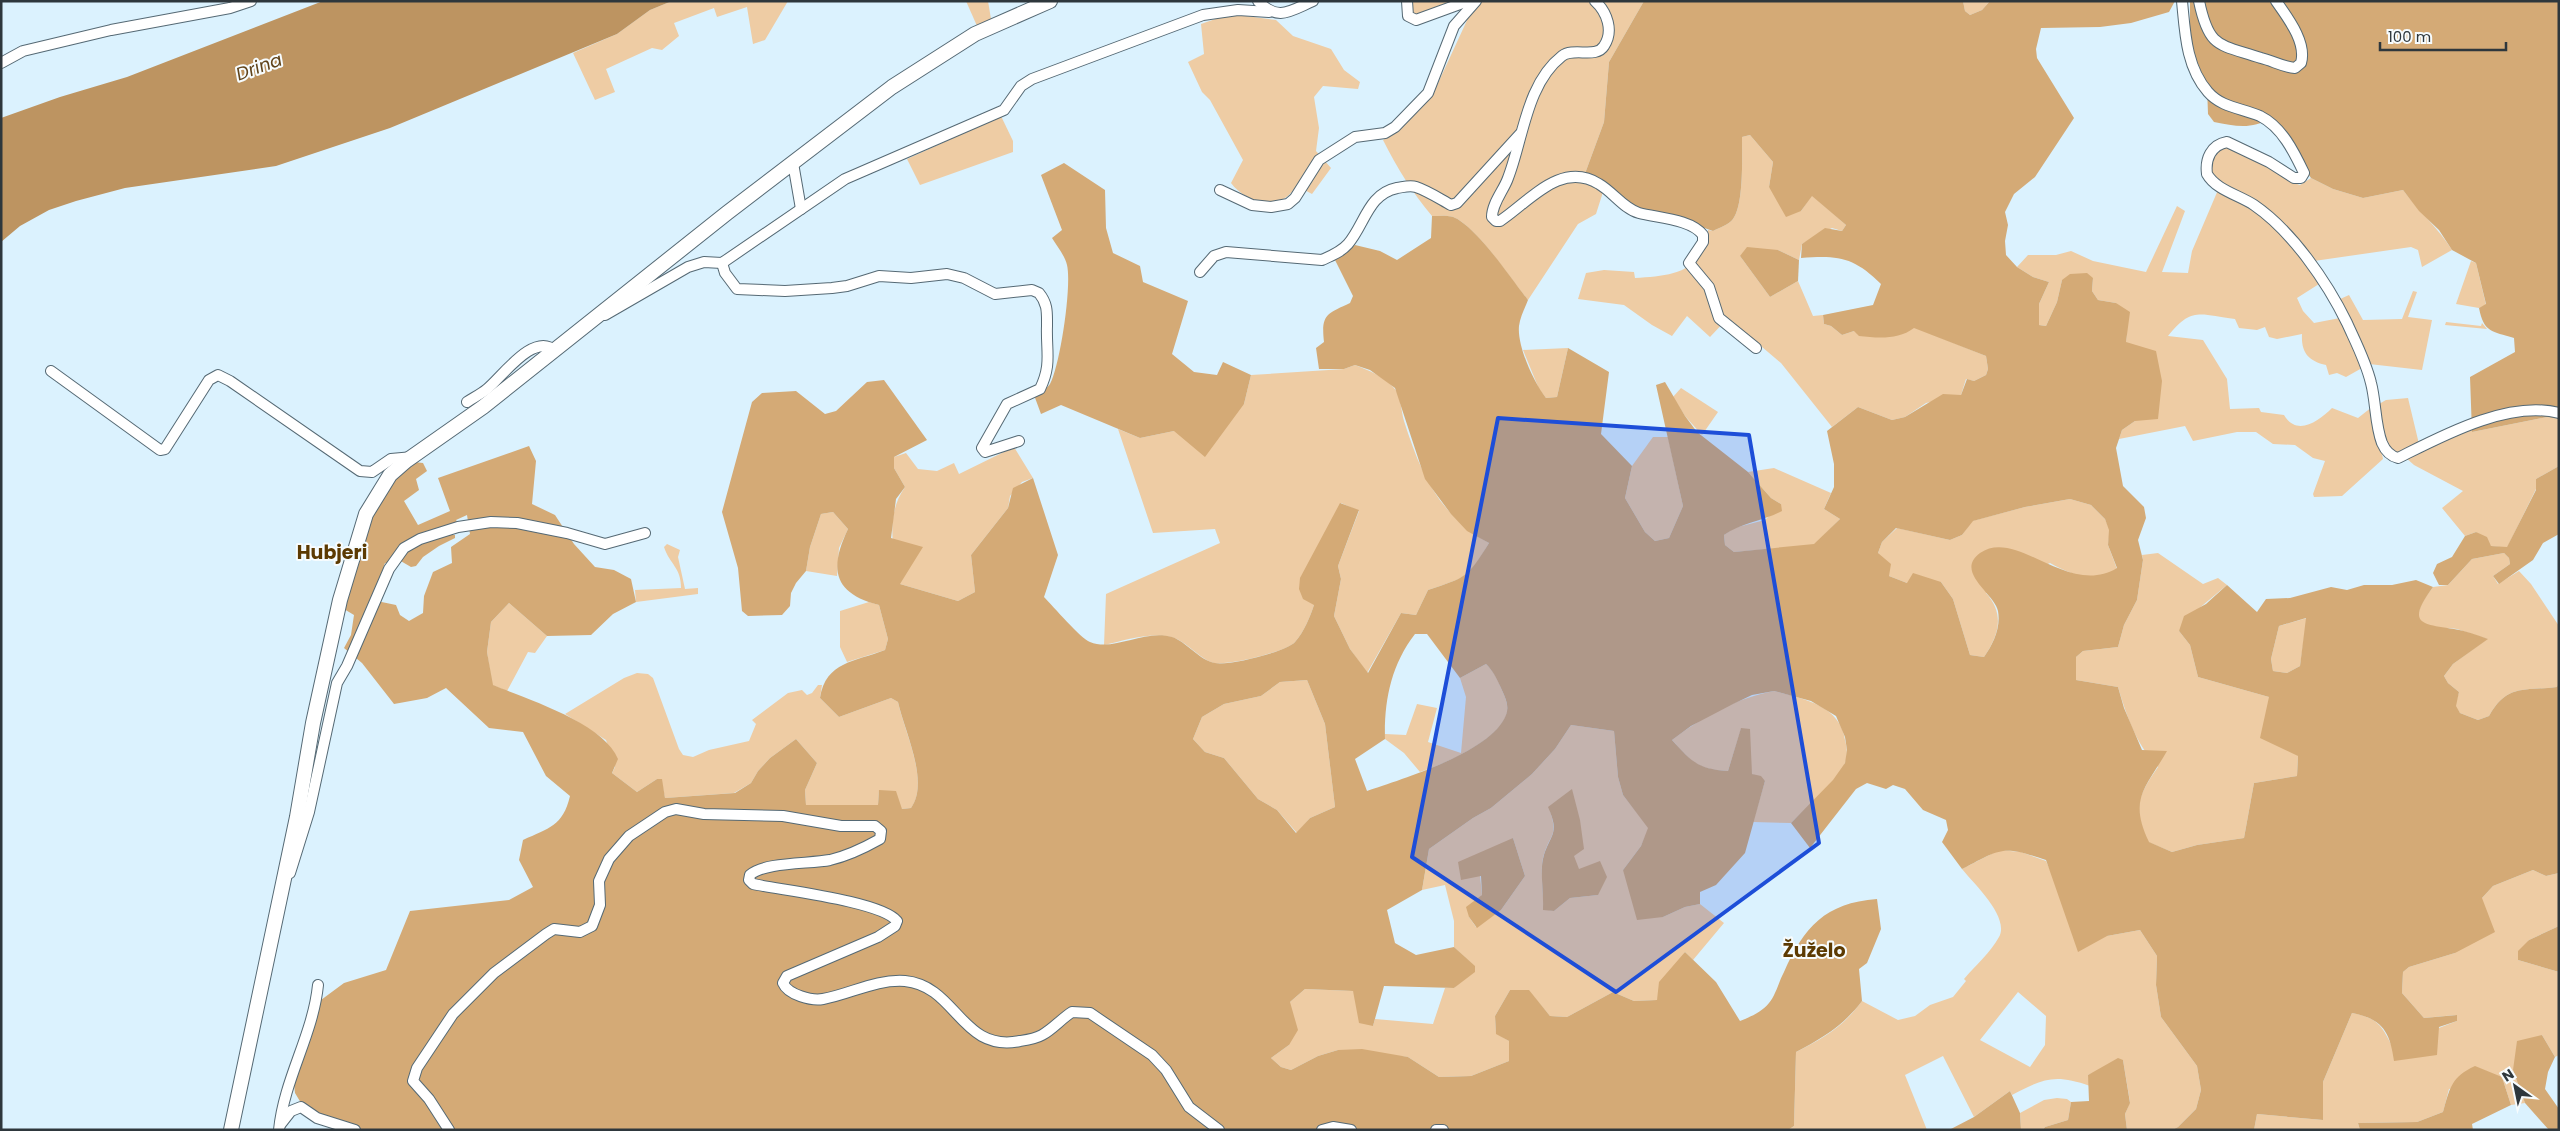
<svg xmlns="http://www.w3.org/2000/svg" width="2560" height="1131" viewBox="0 0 2560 1131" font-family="Poppins,sans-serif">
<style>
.green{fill:#eecca4;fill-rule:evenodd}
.forest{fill:#d4aa76;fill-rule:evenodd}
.water{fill:#bd9461}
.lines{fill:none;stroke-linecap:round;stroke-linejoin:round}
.street-casing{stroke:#556974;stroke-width:12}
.secondary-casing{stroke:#556974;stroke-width:16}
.street{stroke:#fff;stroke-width:10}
.secondary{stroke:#fff;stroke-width:14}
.marked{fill:#1d4ed8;fill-opacity:0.2;stroke:#1d4ed8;stroke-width:4;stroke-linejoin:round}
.labels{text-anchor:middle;stroke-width:4;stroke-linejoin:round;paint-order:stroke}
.water-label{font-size:18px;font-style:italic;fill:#60431a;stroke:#f7fcfe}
.quarter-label{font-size:19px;font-weight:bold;fill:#5c3a02;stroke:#f7fcfe}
</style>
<rect width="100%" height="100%" fill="#dbf2fe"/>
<g class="green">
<path d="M672,1H788L765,40L753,44L747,7L717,17L714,8L674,23L679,36L662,50L652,48L606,69L615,92L595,100L573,53L617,34L650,10Z"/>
<path d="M966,1H988L991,19L977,26Z"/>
<path d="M1412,1H1451L1420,14H1413L1411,8Z"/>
<path d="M1470,1H1644L1609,62L1604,122L1583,179L1603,192L1596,214L1578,224L1528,300C1509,277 1483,236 1459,220C1451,214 1441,216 1432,216C1412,192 1397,168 1383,140L1401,128L1433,94L1469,16Z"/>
<path d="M1963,1H1990L1982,10L1970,15L1965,11Z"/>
<path d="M1239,15L1276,20L1293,36L1331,49L1344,70L1360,82L1358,89L1323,86L1314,97L1319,128L1316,151L1331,168L1312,194L1297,186C1293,190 1290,195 1285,198C1267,209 1242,198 1231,183L1243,160L1210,100L1202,92L1188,62L1204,54L1201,24L1224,16Z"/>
<path d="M1001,116L1013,141V152L920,185L907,159Z"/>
<path d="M1750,135L1773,162L1769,187L1801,211L1812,195L1846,225L1842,231L1832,228L1802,244L1799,260L1778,250L1740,256L1770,297L1798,281L1813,316L1823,315L1824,324L1831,326L1842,335L1854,331L1914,327L1986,356L1988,369L1986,375L1974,381L1966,379L1961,395L1926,403L1905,417L1892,420L1858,407L1832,427L1781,363L1728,318L1710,337L1687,316L1672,336L1652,325L1624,305L1578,299L1586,273L1604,270L1634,272L1635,278C1671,276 1703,273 1708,230L1713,231C1719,228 1730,224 1733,219C1744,205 1742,156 1742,137Z"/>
<path d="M2227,145L2270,167L2291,182L2300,185L2311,178L2333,189L2363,198L2403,190C2419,211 2438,228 2452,250L2422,267L2418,250L2411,247L2314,261L2319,284L2297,298L2303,311L2314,323L2340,318L2343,322L2362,368L2346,377L2337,373L2329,375L2326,365C2308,361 2301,352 2302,334L2277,339L2269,337L2265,327L2257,330L2239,328L2235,319C2200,315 2192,306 2168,336L2203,340L2227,379L2230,409L2259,408L2261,412L2284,415C2297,437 2319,421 2332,408L2358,418L2372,407L2383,459L2342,496L2314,497L2313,494L2325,461L2313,458L2295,445L2273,444L2256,432H2237L2193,441L2185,426L2119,439L2122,430L2135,421L2126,342L2127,331L2116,303L2098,300L2092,291L2093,278L2062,280L2057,302L2046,326L2039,325V304L2049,282L2033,277L2017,267L2028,255H2056L2071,251L2093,261L2146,272L2177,206L2185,211L2162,272L2188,273L2192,251L2218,190L2210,174L2212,155Z"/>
<path d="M2471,261L2476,263L2486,305L2479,308L2456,304Z"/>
<path d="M2413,291L2417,292L2408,317L2432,320L2422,370L2369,364L2338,300L2349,295L2363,320L2402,319Z"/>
<path d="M2446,322L2481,326L2482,323L2487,329L2445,325Z"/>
<path d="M1568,348L1557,397L1546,398L1539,389L1523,350Z"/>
<path d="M1355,365C1368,370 1385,377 1394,388C1401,395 1401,411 1404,421C1421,474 1438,514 1489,543C1468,578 1467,577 1428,590L1416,615L1401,613L1367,673L1350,649L1334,616L1341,579L1338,566L1359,511L1341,503L1314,605C1310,617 1304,632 1295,642C1286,652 1227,666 1214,663C1199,659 1187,641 1171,637C1149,632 1126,640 1104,645L1106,594L1220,543L1215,529L1153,533L1118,429L1140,438L1174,431L1244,404L1251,375L1344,369Z"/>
<path d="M1681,388L1718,412L1702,435L1685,416L1673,397Z"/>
<path d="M2408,398L2419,444C2413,447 2403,453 2397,453C2383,452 2380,415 2379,404L2386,400Z"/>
<path d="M2547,417L2559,419V466L2536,479V489L2507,548L2491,546L2476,532L2465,536L2442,508L2463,491L2414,465L2405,457L2472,429V432Z"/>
<path d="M1653,437H1668L1683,506L1669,538L1655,541L1645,532L1625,498L1632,466Z"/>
<path d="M1014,447L1033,478L1022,482L1010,496L1008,508L971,555L975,592L958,601L900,584C894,551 884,517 905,487L894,468V457L906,453L918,469L937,471L954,463L959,474Z"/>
<path d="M1774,468L1831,493L1824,509L1840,519L1814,545L1734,552L1725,545L1724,535L1734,528L1765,520L1781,504L1771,498L1748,472Z"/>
<path d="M2070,499L2091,505L2105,519L2110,530L2108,545L2117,569C2092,583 2074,576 2050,563L1986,593C2005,614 1999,635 1984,657L1970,655L1953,599L1941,582L1907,583L1889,576L1878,553L1882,542L1897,528L1950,540L1962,535L1972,521L2025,507Z"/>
<path d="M833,512L848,529L839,548L837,576L806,571L810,547L821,514Z"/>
<path d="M667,544L680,550L678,557L685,589L698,588V594L636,602L635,590L681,588C681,567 670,565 664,547Z"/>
<path d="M2158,553L2203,584L2218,578L2227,585L2197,610L2179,631L2190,645L2198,677L2269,697L2298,756L2297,776L2254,783L2244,838L2197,845L2172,852L2148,842C2133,808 2137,797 2158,767C2136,744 2127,717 2118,687L2076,680V657L2083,651L2118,647L2124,625L2137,600L2143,560L2142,555Z"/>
<path d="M2504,553L2509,558L2510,564L2493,576L2498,584L2519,571L2531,584L2559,626V683L2557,687C2524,691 2507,684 2489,716L2478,720L2460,713L2455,706L2459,692L2448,683L2444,676L2453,664L2487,639C2477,636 2467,632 2457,629C2448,627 2433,630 2425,625C2409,617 2427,595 2433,587L2448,585L2472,559Z"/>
<path d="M869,602L879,605L888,639L885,650L847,662L840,647V611Z"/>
<path d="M509,603L547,636L535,653L528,652L507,691L492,685L487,652L491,622Z"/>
<path d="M2307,618L2300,666L2287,673L2273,671L2271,659L2279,626Z"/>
<path d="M1486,664C1493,671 1497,677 1500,686C1504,695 1510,705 1506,716C1496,741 1445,764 1420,772L1404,753L1385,739V734L1406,735L1417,704L1437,708L1428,742L1461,753L1466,697L1460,678Z"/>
<path d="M637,673L648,674L653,678L679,749L683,755L693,757L709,750L749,741L756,724L752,720L788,693L802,690L807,695L812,693L818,685H822L820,698L839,717L891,698L898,702C904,731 930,782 911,808L902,809L879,791L878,805H806L805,790L817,763L796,739L770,758L758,771L751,783L734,793L665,798L661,779H657L637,792L612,773L615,767L606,740L565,714L624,678Z"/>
<path d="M1307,680L1325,724L1335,807L1310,818L1297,833L1277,810L1258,799L1224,758L1205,752L1193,739L1202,717L1224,704L1261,696L1280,682Z"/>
<path d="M1774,691C1803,699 1840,705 1845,740C1847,747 1848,756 1845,763C1839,779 1804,810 1791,823L1753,822L1765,781L1752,774L1741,729L1728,771C1696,769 1693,763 1672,740C1702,717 1736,698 1774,691Z"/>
<path d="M1571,725L1614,731L1618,777L1623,795L1649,828L1641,846L1623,870L1663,917L1685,907L1700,904L1724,923L1693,960L1685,952L1657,1000L1634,1001L1613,992L1567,1017L1550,1016L1528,990H1510L1495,1016L1496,1033L1509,1041V1061L1471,1076L1439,1077L1408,1057L1338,1050L1318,1056L1291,1070L1281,1067L1271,1058L1289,1045L1290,1002L1305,989L1353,991L1373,1026L1375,1019L1433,1024L1445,988H1454L1474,966L1454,947V921L1445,885L1422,890L1429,849L1473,818L1491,808L1532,774L1555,749ZM1549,807L1576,866L1598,895L1570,898L1554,911L1543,909C1544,895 1540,871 1543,858C1550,832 1559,838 1549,807ZM1513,838L1525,876L1501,910L1476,927L1469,917L1482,895L1480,875Z"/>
<path d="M1999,850L2021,852L2046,861L2058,888L2107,936L2140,930L2157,956L2156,985L2161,1017L2197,1066L2201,1090L2196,1109L2178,1127L2172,1130H2127L2125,1114L2130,1102L2123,1060L2088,1075L2090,1086C2055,1074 2044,1078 2012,1095L2010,1091L1974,1117L1943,1056L1905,1075L1927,1130H1788L1794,1126L1796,1052C1824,1038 1843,1027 1862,1001L1898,1020L1915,1016L1930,1005L1953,997L1966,981L1964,979C1975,966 1991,952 1999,937C2010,917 1974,884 1962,869ZM2018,992L2046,1016L2045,1045L2030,1067L1980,1040Z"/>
<path d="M2533,870L2546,876L2559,873V926L2529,940L2518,960L2559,972V1055L2555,1057L2542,1035L2513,1070L2525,1103L2511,1105L2502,1077L2449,1089L2443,1112L2417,1122L2358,1123L2360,1130H2254L2257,1114L2323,1120V1082L2352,1013C2377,1018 2381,1024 2392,1046L2457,1021L2456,1015L2424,1018L2402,993L2403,972L2409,967L2455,953L2482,898L2493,886Z"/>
<path d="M2057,1098L2067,1099L2071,1102L2068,1120L2045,1127L2043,1130H2021L2020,1113L2044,1100Z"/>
</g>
<g class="forest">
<path d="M1644,1H1963L1965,11L1970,15L1982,10L1990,1H2175L2169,12L2131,23L2100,27L2041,28L2036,49L2037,58L2074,118L2035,177L2014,194L2005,212L2008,225L2005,241L2006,255L2017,267L2033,277L2049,282L2039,304V325L2046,326L2057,302L2062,280L2070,274L2087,273L2093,278L2092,291L2098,300L2116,303L2130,312L2126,342L2156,351L2162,381L2158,419L2135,421L2122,430L2116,448L2123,486L2144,507L2146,518L2138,540L2143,560L2137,600L2124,625L2118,647L2083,651L2076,657V680L2118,687L2124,708L2142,750L2167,751C2146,788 2128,798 2149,842L2172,852L2197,845L2244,838L2254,783L2297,776L2298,756L2260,738L2269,697L2198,677L2190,645L2179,631L2184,616L2206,604L2227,585L2257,612L2266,599L2290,598L2331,587L2347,590L2364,585H2392L2416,580L2433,587C2407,623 2419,624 2454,629C2466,631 2477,635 2488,639L2453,664L2444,676L2448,683L2459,692L2456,706L2460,713L2478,720L2489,716C2507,684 2524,691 2557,687L2559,683V873L2546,876L2533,870L2493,886L2482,898L2495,932L2455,953L2409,967L2403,972L2402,993L2424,1018L2457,1015V1021L2439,1027L2437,1055L2394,1061C2390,1031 2382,1019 2352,1013L2323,1082V1120L2257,1114L2254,1130H2172L2178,1127L2196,1109L2201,1090L2197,1066L2161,1017L2156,985L2157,956L2140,930L2107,936L2078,952L2046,860C2002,845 2002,848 1962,869L1942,842L1948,830L1946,820L1923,810L1905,789L1893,785L1886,789L1867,783L1856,789L1810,848L1791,823L1833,780L1845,763L1847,750L1845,737L1836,716L1811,701L1774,691L1752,695L1733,704L1691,726L1672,740C1692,762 1698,769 1728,771L1741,728L1750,729L1752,774L1761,776L1765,781L1745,853L1716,885L1700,892V904L1685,907L1663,917L1637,920L1623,870L1641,846L1648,828L1623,795L1618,777L1614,731L1571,725L1555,749L1532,774L1491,808L1473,818L1429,849L1422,890L1387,910L1395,943L1416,955L1454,947L1475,966V972L1454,988L1384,986L1373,1026L1359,1023L1353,991L1305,989L1290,1002L1298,1030L1289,1045L1271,1058L1281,1067L1291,1070L1318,1056L1338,1050L1362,1049L1408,1057L1439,1077L1471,1076L1509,1061V1041L1496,1034L1495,1016L1510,990H1529L1550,1016L1567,1017L1613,992L1634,1001L1657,1000L1659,982L1685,952L1716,982L1740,1021C1750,1017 1762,1012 1769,1003C1776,995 1779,981 1784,972C1804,927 1825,903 1877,899L1881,929L1867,963L1859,969L1862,1001C1844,1025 1823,1038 1796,1052L1794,1126L1788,1130H338L301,1103L295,1093L293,1075L321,1000L344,983L386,970L410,911L509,900L533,887L519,860L523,840C549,828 563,826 570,796L546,776L523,732L489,728L446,688L427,698L394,704L362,663L344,648L351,635L354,615L344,609L368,518L391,482L414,462L423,463L427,471L416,479L419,490L404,501L418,525L450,511L438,478L529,446L536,461L532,504L555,515L574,544L595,567L614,570L631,579L636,602L613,614L591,635L547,636L509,603L491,622L487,652L493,685C527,699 604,723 618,759L612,773L637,792L657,779H662L665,798L735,793L751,783L758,771L770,758L796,739L817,763L805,790L806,805H878L879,790L896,791L902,809L911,808C930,782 904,730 898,702L891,698L839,717L820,698C826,661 855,662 885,650L888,639L879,605C833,593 829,569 848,529L833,512L821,514L810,547L806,571L796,583L791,593L790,606L782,615L748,616L742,611L738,568L722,512L752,402L762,393L796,391L825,414L836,411L867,382L884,380L927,440L894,457V468L905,487L896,499L891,538L923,547L900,584L958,601L975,592L971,555L1008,508L1013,488L1033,478L1058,555L1044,597C1053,606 1081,639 1090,642C1114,652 1144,629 1172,637C1187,642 1199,660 1215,663C1228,666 1286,652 1295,642C1304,632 1310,617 1314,605L1303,599L1299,589L1300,578L1340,503L1359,510L1338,566L1341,579L1334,616L1350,649L1368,673L1401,613L1416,615L1428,590C1467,577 1467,578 1489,543L1467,531L1451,514L1425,479L1395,388L1370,370L1355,365L1344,369H1319L1316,348L1324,342C1321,315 1326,314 1350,303L1353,296L1335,260L1355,245L1380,251L1397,260L1431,238L1432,216C1441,216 1451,214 1459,220C1483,236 1509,276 1528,300C1525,308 1520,317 1519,326C1517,346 1534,383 1546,398L1557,397L1568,348L1609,372L1601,434L1632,466L1625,498L1645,532L1655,541L1669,538L1683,506L1656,385L1665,382L1685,416L1697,432L1748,472L1771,498L1781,504L1782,511C1763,521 1741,523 1724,535L1725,545L1734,552L1814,544L1840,519L1824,509L1834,487V464L1827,431L1858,407L1892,420L1905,417L1943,394L1961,395L1967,379L1974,381L1986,375L1988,369L1986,356L1914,328C1898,340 1878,338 1859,336L1854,331L1842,335L1831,326L1824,324L1823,315L1873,305L1881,284C1854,257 1838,255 1801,258L1802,244L1825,228L1842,231L1846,225L1812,196L1801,211L1786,217L1769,187L1773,162L1750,135L1742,137C1742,156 1744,205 1733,219C1730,224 1719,228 1713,231L1679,219L1644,211L1583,179L1604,122L1609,62ZM2070,499L2091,505L2105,519L2109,530L2108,545L2117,568C2068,598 2017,527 1980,553C1954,572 1995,594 1998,611C2001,628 1993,644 1984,657L1970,655L1953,599L1941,582L1913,573L1907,583L1889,576L1891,564L1878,553L1882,542L1896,528L1950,540L1962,535L1973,521L2025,507ZM467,515L470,534L451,547L452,563L433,572L424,596L423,613L409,621L400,615L396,605L372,600L385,563L395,566L399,560L411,567L416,566L423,557L439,546L455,538V535H448L458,523L456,520ZM2306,618L2300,666L2287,673L2273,671L2271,659L2279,626ZM1415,634H1427L1460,678L1486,664C1493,671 1496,677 1500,686C1504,695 1510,705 1506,715C1492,752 1402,779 1367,791L1355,759L1385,739C1384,701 1391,665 1415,634ZM1307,680L1325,724L1335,807L1310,818L1296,833L1277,810L1258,799L1224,758L1205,752L1193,739L1202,717L1224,704L1261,696L1280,682Z"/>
<path d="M2190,1H2559V419L2547,417L2472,432L2470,377L2515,352L2514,338C2492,331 2484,333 2479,308L2486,304L2476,263L2452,250L2439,230L2419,211L2403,190L2363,198L2333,189L2311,178L2270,118C2252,130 2235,126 2214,122L2208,114L2207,86L2190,44Z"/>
<path d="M1064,163L1105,190L1106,228L1113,253L1140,266L1143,282L1188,301L1172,354L1194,372L1217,375L1223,362L1251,375L1244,404L1205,457L1174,431L1140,438L1061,405L1041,414L1034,395C1040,392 1046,390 1050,384C1060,366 1072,286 1067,265C1065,256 1057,246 1052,238L1062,230L1041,175Z"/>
<path d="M1747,247L1778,250L1799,260L1798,281L1770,297L1740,256Z"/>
<path d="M2559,466V534L2543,543L2533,560L2499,584L2493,576L2510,564L2509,558L2504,553L2472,559L2448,585H2439L2433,573L2437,564L2452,557L2465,536L2476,532L2487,537L2491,546L2507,547L2536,490V479Z"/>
<path d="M1572,789L1580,820L1584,849L1574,856L1579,869L1600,861L1607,877L1598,895L1570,898L1554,911L1543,910C1544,895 1540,871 1543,859C1549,834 1561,836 1548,807Z"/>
<path d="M1513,838L1525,876L1501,910L1477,928L1469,917L1466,907L1482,895L1481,876L1461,880L1458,862Z"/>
<path d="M2559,926V972L2518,960V951L2529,940Z"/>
<path d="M2542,1035L2555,1057L2548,1072L2545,1089L2559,1109V1130H2549L2525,1103L2513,1070L2517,1041Z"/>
<path d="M2118,1058L2123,1060L2130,1103L2125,1114L2127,1130H2043L2045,1127L2068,1120L2071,1102L2089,1101L2088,1075Z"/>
<path d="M2475,1066L2502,1077L2511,1105L2472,1124L2473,1130H2360L2358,1123L2417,1122L2443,1112C2450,1088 2451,1077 2475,1066Z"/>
<path d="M2010,1091L2020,1113L2021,1130H1949L1974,1117Z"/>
</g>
<path class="water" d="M323,1H672L650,10L617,34L390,128L276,166L125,188L76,201L49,210L20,226L1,242V118L60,97L127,77Z"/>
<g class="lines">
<defs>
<g id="street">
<path d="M1258,1C1278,22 1290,11 1313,1"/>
<path d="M1407,1L1408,16L1416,20L1468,1"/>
<path d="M1595,1C1607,12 1614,31 1604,46C1596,59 1574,47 1562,56C1526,84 1523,140 1508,178C1504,190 1492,203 1492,217L1496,221H1500C1529,202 1561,160 1599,184C1613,192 1624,209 1639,213C1658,218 1691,219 1703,235V242L1689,263L1709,287L1719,318L1756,348"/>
<path d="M2182,1C2185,32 2186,67 2208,92C2222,108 2242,108 2260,116C2282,127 2294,152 2304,173L2301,178H2294L2269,162L2227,142C2211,145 2205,159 2207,174C2216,190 2239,195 2254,205C2292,231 2327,282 2347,323C2356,343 2366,362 2371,383C2376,402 2375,425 2382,443C2385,450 2390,456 2398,458C2442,436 2508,400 2559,413"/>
<path d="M2199,1C2209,49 2219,44 2261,58C2273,61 2283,67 2295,68L2301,63C2307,42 2287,17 2276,1"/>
<path d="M1,63L23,51L111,30L230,8L251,1"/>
<path d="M793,163L801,209"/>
<path d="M1220,190L1252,205L1271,207L1288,204L1295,198L1319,160L1355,137L1385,133L1395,127L1428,93L1454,26L1476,1"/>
<path d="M722,263L725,273L737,289L785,291L832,288L847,286L879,276L911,278L947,274L964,278L995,294L1032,290L1039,293C1048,304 1047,313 1047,326C1046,352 1052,364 1040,389L1007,404L982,448L985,452L1019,441"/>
<path d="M1200,272L1214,256L1226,252L1322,260C1331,256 1341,252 1348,244C1365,224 1368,194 1397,188C1404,187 1410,185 1416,187C1428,191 1440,199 1451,205L1457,203L1520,134"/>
<path d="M605,315L688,267L704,262L722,263L845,179L1004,110L1021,86L1032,79L1203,15L1238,10L1269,12"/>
<path d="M51,371L160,450L165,449L209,380L218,375L230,381L360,471L372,472L391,459L413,457"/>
<path d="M467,402C473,398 481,394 487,389C502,377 534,331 555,351"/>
<path d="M290,873L309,812L337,683L347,666L389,569L404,548L420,539L458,527L491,522L517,523L567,533L605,544L645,533"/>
<path d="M280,1125L291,1111L301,1107L317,1118L355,1130"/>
<path d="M279,1130C284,1079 313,1035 318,985"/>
<path d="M449,1130L429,1099L413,1081L417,1068L453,1014L494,973L546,934L554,929L580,932L592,926L600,905L599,881L609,859L629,836L665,812L676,809L704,814L783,816L841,826H875L881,831L880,839C864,848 847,856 830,860C809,864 764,862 750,875L749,880L753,884C780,890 881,901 897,921L895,926L878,937L787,976L783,983C788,995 812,1001 823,999C851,994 875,979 905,981C957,986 961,1053 1020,1041C1027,1040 1035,1039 1042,1035C1053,1029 1061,1019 1072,1012L1090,1013L1152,1055L1166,1070L1189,1107L1219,1130"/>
<path d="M1322,1130L1333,1127L1351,1130"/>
<path d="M1436,1130H1443"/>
</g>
<path id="secondary" d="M231,1130L297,817L313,723L340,600L366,514L390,475L406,461L483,407L727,213L892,87L975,34L1050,1"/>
</defs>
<use href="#street" class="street-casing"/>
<use href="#secondary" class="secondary-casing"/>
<use href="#street" class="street"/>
<use href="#secondary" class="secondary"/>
</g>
<path class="marked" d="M1498,418L1749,435L1819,843L1616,992L1412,857Z"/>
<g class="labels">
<g class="water-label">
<text transform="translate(259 67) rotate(-20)" y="6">Drina</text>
</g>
<g class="quarter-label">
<text x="332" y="559">Hubjeri</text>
<text x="1814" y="957">Žuželo</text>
</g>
</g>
<rect width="2560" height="1131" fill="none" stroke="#2e373c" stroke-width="5"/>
<g transform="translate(2515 1086) rotate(327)" stroke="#f7fcfe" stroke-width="4" paint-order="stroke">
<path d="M0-4L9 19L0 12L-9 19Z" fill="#2e373c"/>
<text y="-8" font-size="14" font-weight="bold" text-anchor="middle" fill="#2e373c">N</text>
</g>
<path d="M2380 42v8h126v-8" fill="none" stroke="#2e373c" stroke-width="2.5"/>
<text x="2388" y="42" font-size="15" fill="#2e373c" stroke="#f7fcfe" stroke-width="4" paint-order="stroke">100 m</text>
</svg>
